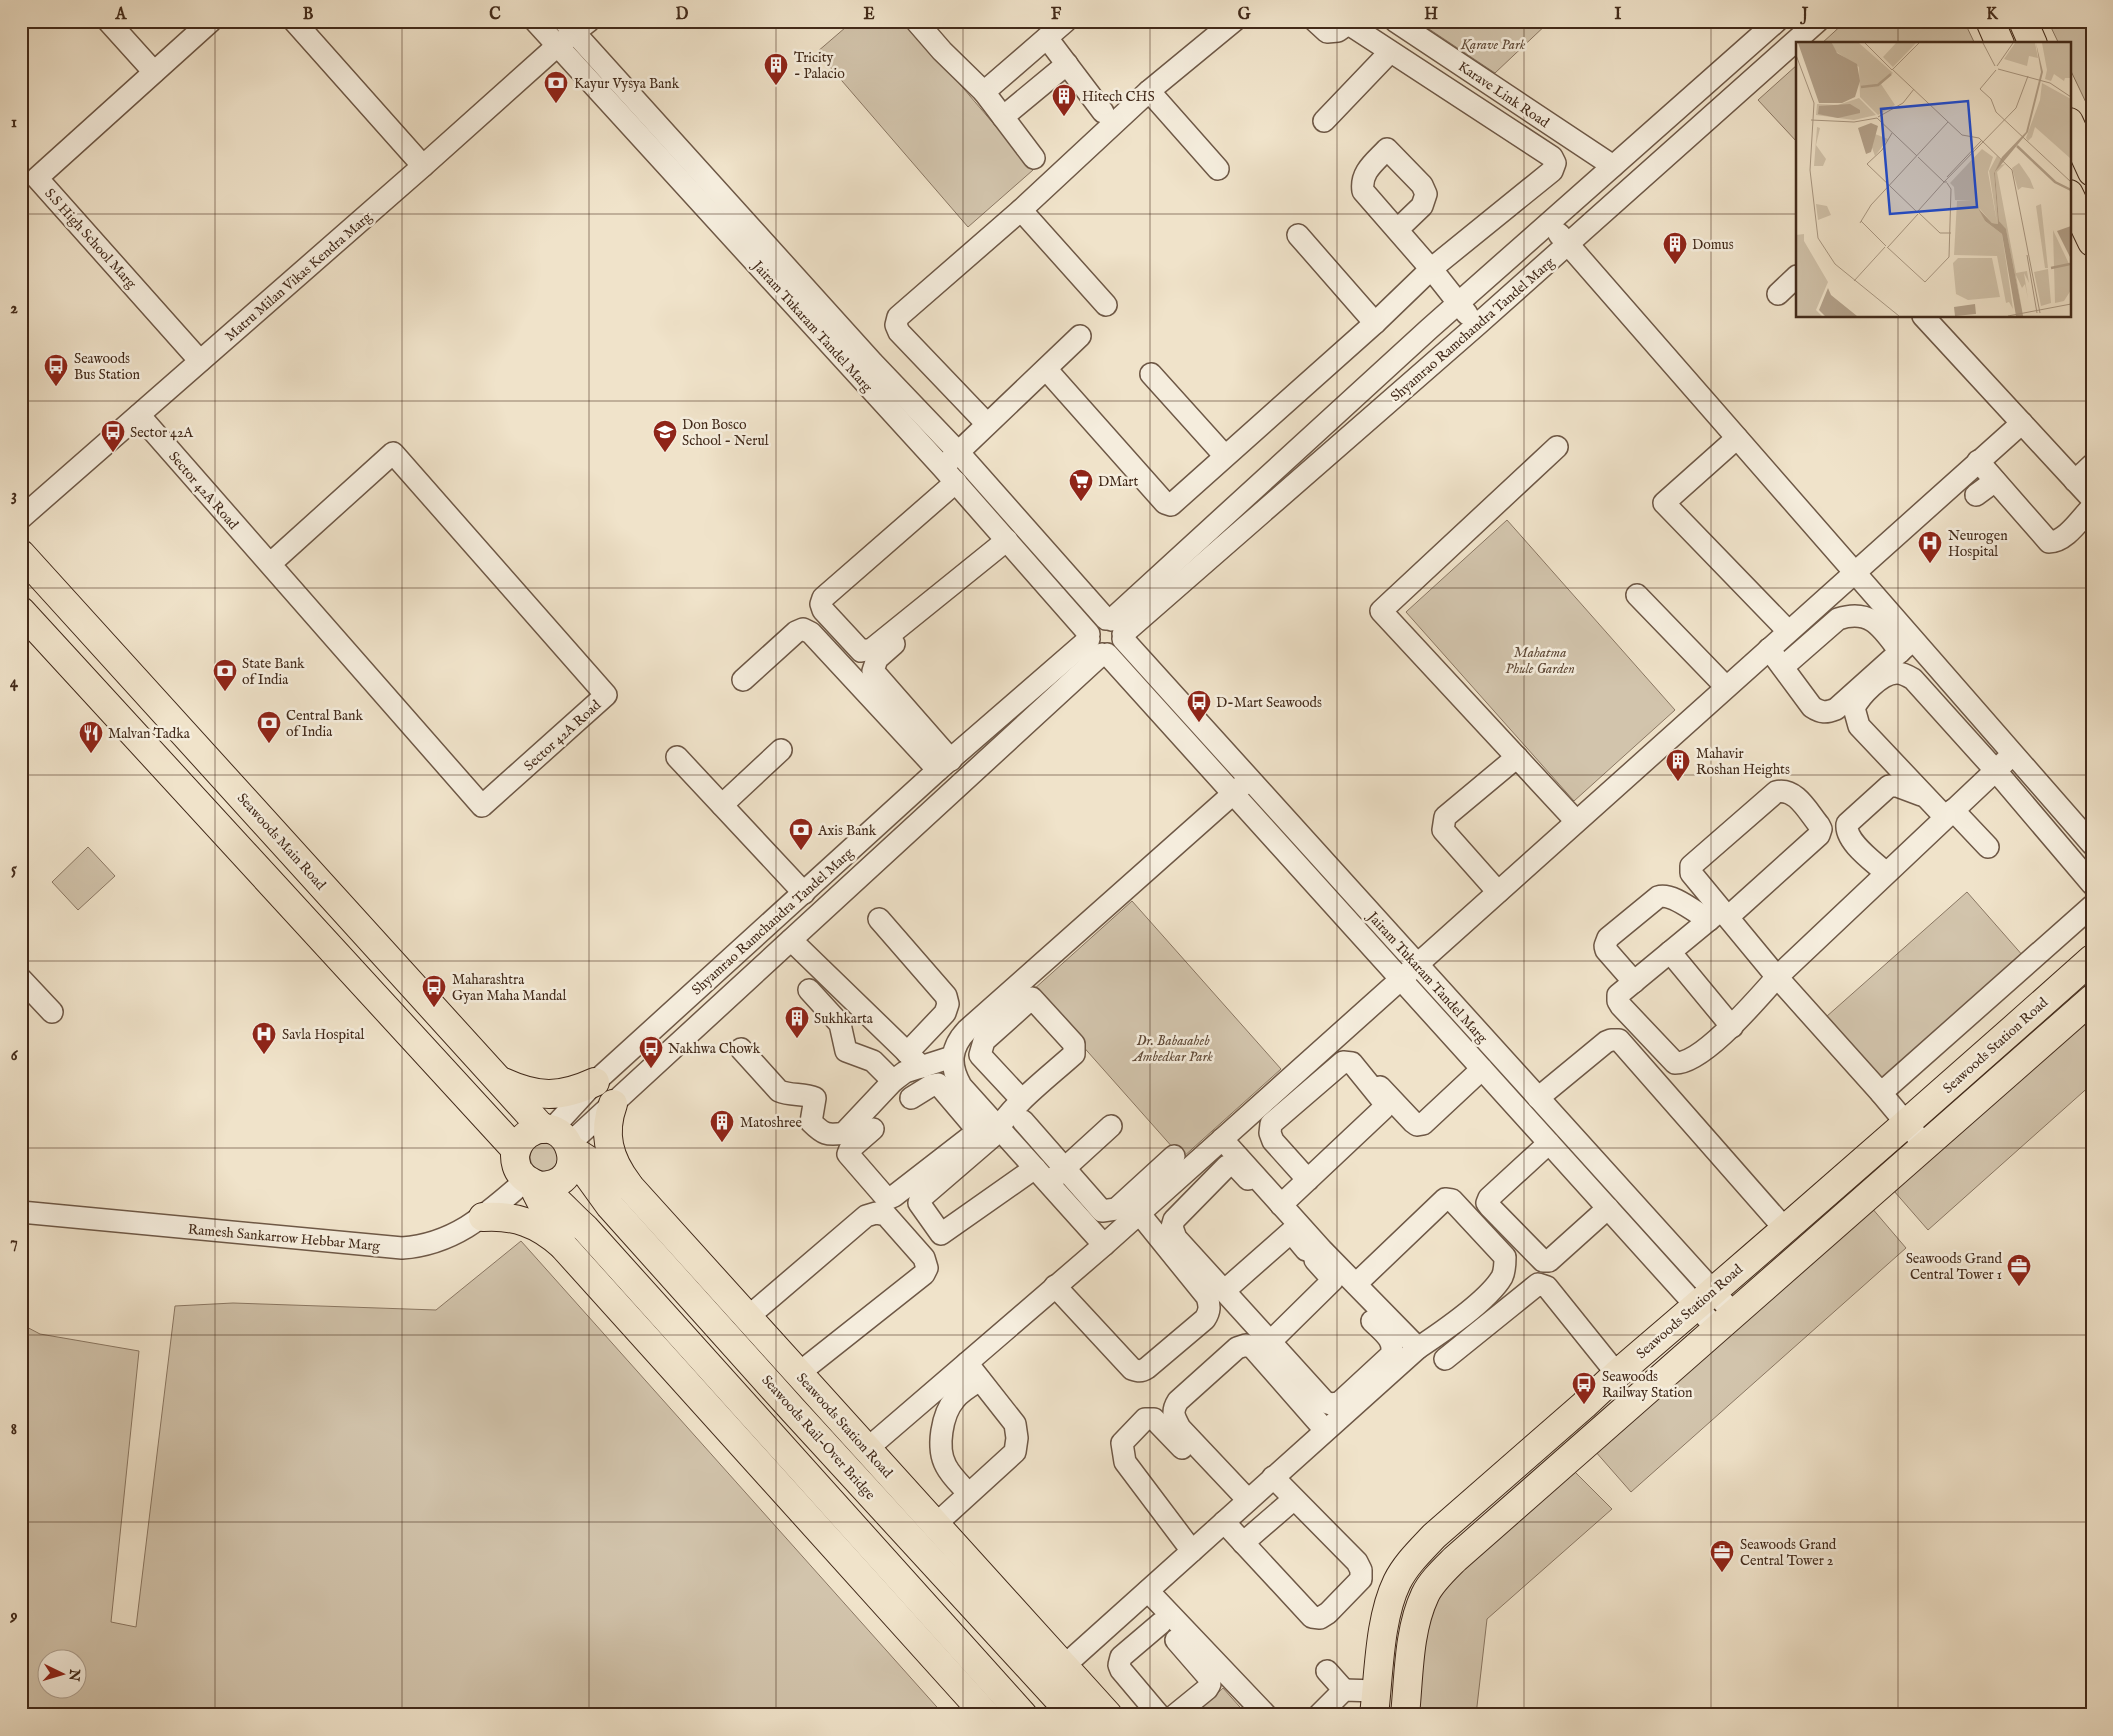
<svg xmlns="http://www.w3.org/2000/svg" width="2113" height="1736" viewBox="0 0 2113 1736" font-family="'IM FELL English',serif">
<style>
.green{fill:#d2c4ac;stroke:#8a7763;fill-rule:evenodd}
.lines{fill:none;stroke-linecap:round;stroke-linejoin:round}
.minor-casing{stroke:#6e5846;stroke-width:24}
.major-casing{stroke:#422a1a;stroke-width:30}
.minor{stroke:#f5eddd;stroke-width:21}
.major{stroke:#f0e3ca;stroke-width:28}
.grid{fill:none;stroke:#422a1a;stroke-width:1;stroke-opacity:0.55}
.labels{text-anchor:middle;stroke-width:5;stroke-linejoin:round;paint-order:stroke}
.park-label{font-size:14px;font-style:italic;fill:#5f4937;stroke:#f5eddd}
.poi-label{font-size:14px;fill:#422a1a;stroke:#f5eddd;text-anchor:start}
.street-label{font-size:14px;fill:#422a1a;stroke:#f5eddd}
.inset-river{fill:none;stroke:#b5a48e;stroke-width:2.5}
.inset-road{fill:none;stroke:#aa9984;stroke-width:1}
.view{fill:#1d4ed8;fill-opacity:0.15;stroke:#1d4ed8;stroke-width:2.5}
.inset-edge{fill:none;stroke:#422a1a;stroke-width:2.5}
.neatline{fill:none;stroke:#422a1a;stroke-width:2}
.grid-label{font-size:16px;text-anchor:middle;font-weight:bold;fill:#422a1a}
</style>
<rect width="100%" height="100%" fill="#f0e3ca"/>
<filter id="stains"><feTurbulence type="fractalNoise" baseFrequency=".004" numOctaves="4"/><feColorMatrix values="0 0 0 0 .2 0 0 0 0 .09 0 0 0 0 .02 0 0 0 .5 -.17"/></filter>
<radialGradient id="worn" r=".72"><stop offset=".6" stop-color="#630" stop-opacity="0"/><stop offset="1" stop-color="#630" stop-opacity=".3"/></radialGradient>
<g class="green">
<path d="M853,21H906L1033,170L968,227L817,52Z"/>
<path d="M1417,21H1550L1495,73Z"/>
<path d="M1846,21H1964L1975,44H1821Z"/>
<path d="M2048,21H2092V115L2069,67V44H2059Z"/>
<path d="M1797,65V142L1758,100Z"/>
<path d="M1507,520L1675,710L1574,801L1406,612Z"/>
<path d="M88,847L115,876L78,910L52,882Z"/>
<path d="M1967,892L2024,957L1883,1082L1826,1017Z"/>
<path d="M1132,901L1281,1069L1182,1158L1033,990Z"/>
<path d="M2092,1013V1084L1928,1230L1894,1191Z"/>
<circle cx="544" cy="1157" r="14"/>
<path d="M1871,1207L1906,1248L1631,1492L1595,1451Z"/>
<path d="M521,1241L944,1715H21V1324L40,1334L139,1351L111,1622L136,1627L175,1306L233,1303L436,1310ZM48,1658H78V1688H48Z"/>
<path d="M1574,1471L1612,1509L1487,1619L1476,1715H1417L1425,1633L1434,1599L1447,1582Z"/>
<path d="M1223,1688L1247,1715H1194Z"/>
</g>
<g class="lines">
<defs>
<g id="minor">
<path d="M108,21L154,72"/>
<path d="M294,21L423,166"/>
<path d="M535,21L942,467L1089,634"/>
<path d="M564,21L873,363L959,453L1106,619"/>
<path d="M916,21L942,51L984,92L1066,21"/>
<path d="M1315,21L1327,32L1338,31L1348,24"/>
<path d="M1395,21L1613,166"/>
<path d="M1047,38L1103,112"/>
<path d="M1149,91L1218,169"/>
<path d="M984,92L1034,158"/>
<path d="M1003,117L1067,64"/>
<path d="M1324,121L1390,52"/>
<path d="M1021,210L1106,305"/>
<path d="M1397,230L1422,206L1426,194L1422,185L1387,149C1375,162 1360,172 1363,191L1437,276L1467,314"/>
<path d="M1559,234L2092,844"/>
<path d="M1298,235L1375,323"/>
<path d="M1778,294L1797,276"/>
<path d="M1923,316L2092,499"/>
<path d="M200,361L37,178L211,21"/>
<path d="M1046,369L1165,503L1171,505L1375,323L1431,269L1552,171L1555,163L1552,157L1344,21"/>
<path d="M1151,374L1224,455"/>
<path d="M139,415L482,806L606,695L393,453L270,564"/>
<path d="M987,424L899,332L896,325L898,317L1021,210L1149,91L1234,21"/>
<path d="M1737,438L1664,503L1788,631"/>
<path d="M1557,447L1381,611L1576,821"/>
<path d="M1978,461L2049,542C2066,542 2080,519 2092,507"/>
<path d="M948,462L1080,336"/>
<path d="M2075,481L2092,465"/>
<path d="M956,482L823,598L821,604L823,610L861,651L872,649L1007,540"/>
<path d="M1976,495L1995,481"/>
<path d="M21,518L423,166L557,46L589,21"/>
<path d="M1637,595L1726,687"/>
<path d="M1111,620L1429,329L1777,21"/>
<path d="M1123,634L1477,325L1818,21"/>
<path d="M1123,639L1734,1314"/>
<path d="M894,644L877,659L873,671L951,760"/>
<path d="M1769,649L1812,707C1821,713 1826,713 1836,709L1913,640"/>
<path d="M1107,654L1717,1329"/>
<path d="M1783,667L1838,619C1871,608 1882,628 1900,652"/>
<path d="M743,680L796,632L803,629L811,633L938,770"/>
<path d="M2012,755L1777,977L1881,1093L2092,906"/>
<path d="M677,757L804,893"/>
<path d="M722,805L781,750"/>
<path d="M1953,810L1988,847"/>
<path d="M1945,817L1859,726L1854,708C1860,696 1881,673 1897,673C1903,673 1908,676 1913,679L1996,771L2092,884"/>
<path d="M1886,873C1873,861 1845,842 1847,824L1889,786H1897L1921,795"/>
<path d="M1498,892L1443,830L1445,817L1517,757"/>
<path d="M1721,910L1618,995V1001L1621,1006L1675,1063C1703,1064 1758,998 1777,977L1691,873V866L1776,792C1796,787 1808,812 1819,825L1821,829L1819,835L1728,917"/>
<path d="M879,919L946,996L948,1004L945,1013L907,1053"/>
<path d="M791,940L922,1067"/>
<path d="M1670,952L1732,1027"/>
<path d="M21,979L52,1012"/>
<path d="M1634,982L1606,950L1605,946L1608,938L1658,897C1672,892 1696,913 1709,920"/>
<path d="M809,990L840,1024L846,1051L873,1061L893,1081"/>
<path d="M741,1049L779,1091C791,1096 804,1093 815,1098L811,1122C823,1134 827,1136 844,1133L893,1081L905,1072L952,1057"/>
<path d="M1380,1087L1413,1122L1417,1125L1423,1124L1482,1069"/>
<path d="M1881,1093L1916,1135"/>
<path d="M911,1098L932,1085L938,1084L978,1131"/>
<path d="M1538,1098L1606,1042L1611,1040H1619L1785,1229"/>
<path d="M1022,1100L980,1055L984,1041L1032,998L1074,1044V1054C1045,1080 1012,1104 992,1137L920,1199L919,1203L941,1234L1035,1168"/>
<path d="M1023,1121L1102,1211L1116,1209L1174,1156"/>
<path d="M873,1129L850,1149L848,1154L887,1199L894,1196L983,1127"/>
<path d="M551,1130L595,1082L938,770L1089,639"/>
<path d="M1549,1143L1489,1198L1487,1203L1490,1207L1543,1261H1549L1608,1208"/>
<path d="M569,1144L1102,654"/>
<path d="M1054,1178L1111,1126"/>
<path d="M1248,1179L1234,1164L1227,1166L1174,1220L1172,1227L1176,1238L1325,1402L1331,1404L1339,1403L1391,1355C1396,1340 1382,1331 1372,1321"/>
<path d="M1281,1205L1383,1109L1386,1105L1352,1063L1343,1062L1271,1124L1270,1133L1273,1141L1308,1180"/>
<path d="M21,1212L402,1248C455,1244 487,1214 526,1180"/>
<path d="M1104,1245L961,1086C949,1065 950,1048 967,1030L1244,784"/>
<path d="M1356,1284L1445,1199L1452,1200L1505,1257C1505,1264 1505,1271 1502,1277C1488,1301 1442,1332 1418,1348"/>
<path d="M1055,1286L1132,1369C1138,1371 1141,1372 1147,1368L1205,1319C1210,1311 1210,1306 1207,1297L1139,1213"/>
<path d="M1224,1291L1291,1232L1306,1250"/>
<path d="M748,1317L866,1216L876,1213L886,1215L924,1258L927,1268L924,1274L799,1373"/>
<path d="M1270,1342L1333,1280L1315,1260"/>
<path d="M1445,1359L1538,1284L1547,1287L1617,1374"/>
<path d="M1182,1448L1154,1419H1145L1122,1443L1125,1462L1192,1551"/>
<path d="M867,1449L1104,1245L2022,423"/>
<path d="M968,1493C961,1485 951,1476 946,1466C936,1448 942,1414 955,1399C961,1391 972,1385 980,1380"/>
<path d="M1248,1500L1180,1428C1174,1417 1171,1412 1178,1401L1237,1348L1246,1345L1253,1348L1325,1430"/>
<path d="M1224,1522L1312,1617L1320,1618L1328,1613L1361,1579V1570L1357,1562L1273,1477"/>
<path d="M936,1524L1015,1452L1017,1438L1015,1424L967,1363"/>
<path d="M1243,1543L1294,1499"/>
<path d="M1148,1591L1266,1715"/>
<path d="M1064,1666L1418,1348L1322,1250L1222,1139"/>
<path d="M1327,1671L1344,1690"/>
<path d="M1159,1715L1121,1670L1119,1665L1121,1657L1161,1623"/>
<path d="M1175,1715L1207,1689L1210,1684L1209,1678L1176,1640"/>
<path d="M1319,1715L1344,1690L1377,1691"/>
</g>
<g id="major">
<path d="M1990,21L2000,44"/>
<path d="M2023,21L2033,44"/>
<path d="M2069,122L2092,172"/>
<path d="M2069,194L2092,242"/>
<path d="M21,554L543,1129"/>
<path d="M21,611L516,1150"/>
<path d="M503,1082C538,1098 560,1098 595,1082"/>
<path d="M613,1104C602,1134 609,1159 628,1184"/>
<path d="M571,1149L630,1187L1108,1715"/>
<path d="M576,1159L610,1206L793,1410L1073,1715"/>
<path d="M538,1186C596,1187 569,1107 528,1134C521,1139 516,1148 515,1156C515,1162 517,1170 521,1174C526,1181 533,1182 540,1187C556,1198 570,1215 585,1228L1023,1715"/>
<path d="M536,1192L564,1247L986,1715"/>
<path d="M483,1217C514,1215 538,1223 562,1245"/>
<path d="M1374,1715C1379,1674 1379,1619 1397,1582C1406,1564 1421,1550 1434,1536L1584,1405L1617,1374C1777,1237 1935,1099 2092,959"/>
<path d="M1405,1715C1409,1677 1408,1631 1425,1595C1431,1582 1444,1570 1455,1559L2092,999"/>
</g>
</defs>
<use href="#minor" class="minor-casing"/>
<use href="#major" class="major-casing"/>
<use href="#minor" class="minor"/>
<use href="#major" class="major"/>
</g>
<path class="grid" d="M215,21V1715M402,21V1715M589,21V1715M776,21V1715M963,21V1715M1150,21V1715M1337,21V1715M1524,21V1715M1711,21V1715M1898,21V44M21,214H1797M2069,214H2092M1898,316V1715M21,401H2092M21,588H2092M21,775H2092M21,961H2092M21,1148H2092M21,1335H2092M21,1522H2092"/>
<defs>
<symbol id="building-pin" viewBox="-11 -11 22 30"><path d="M0 17L-7.5 6A9.5 9.5 0 1 1 7.5 6Z" fill="#8f2418" stroke="#f5eddd"/><path d="M-4-6H4V6H1V3H-1V6H-4ZM-2.5-4.3h1.7v1.8h-1.7ZM.8-4.3h1.7v1.8H.8ZM-2.5-1h1.7V.8h-1.7ZM.8-1h1.7V.8H.8Z" fill="#fff"/></symbol>
<symbol id="bank-pin" viewBox="-11 -11 22 30"><path d="M0 17L-7.5 6A9.5 9.5 0 1 1 7.5 6Z" fill="#8f2418" stroke="#f5eddd"/><path d="M-6-4H6V4H-6ZM0-2.3a2.3 2.3 0 1 0 0 4.6a2.3 2.3 0 1 0 0-4.6Z" fill="#fff"/></symbol>
<symbol id="bus-pin" viewBox="-11 -11 22 30"><path d="M0 17L-7.5 6A9.5 9.5 0 1 1 7.5 6Z" fill="#8f2418" stroke="#f5eddd"/><path d="M-5-6H5V4H4V6H2V4H-2V6H-4V4H-5ZM-3.5-4V0h7V-4ZM-3.5 1.2v1.5H-2V1.2ZM2 1.2v1.5H3.5V1.2Z" fill="#fff"/></symbol>
<symbol id="school-pin" viewBox="-11 -11 22 30"><path d="M0 17L-7.5 6A9.5 9.5 0 1 1 7.5 6Z" fill="#8f2418" stroke="#f5eddd"/><path d="M0-5L7-2L0 1L-7-2ZM-4 1L0 2.5L4 1V4Q0 6-4 4Z" fill="#fff"/></symbol>
<symbol id="supermarket-pin" viewBox="-11 -11 22 30"><path d="M0 17L-7.5 6A9.5 9.5 0 1 1 7.5 6Z" fill="#8f2418" stroke="#f5eddd"/><path d="M-6-5.5h2.5l.6 2H6L4.5 2H-2.5L-4.4-4H-6ZM-1.5 3.2a1.3 1.3 0 1 0 .1 0ZM3 3.2a1.3 1.3 0 1 0 .1 0Z" fill="#fff"/></symbol>
<symbol id="hospital-pin" viewBox="-11 -11 22 30"><path d="M0 17L-7.5 6A9.5 9.5 0 1 1 7.5 6Z" fill="#8f2418" stroke="#f5eddd"/><path d="M-5-5h3v3.5h4V-5h3V5h-3V1.5h-4V5h-3Z" fill="#fff"/></symbol>
<symbol id="restaurant-pin" viewBox="-11 -11 22 30"><path d="M0 17L-7.5 6A9.5 9.5 0 1 1 7.5 6Z" fill="#8f2418" stroke="#f5eddd"/><path d="M-5-6h1v4h1v-4h1v4h1v-4h1v5L-1.5 .5V6h-2V.5L-5-1ZM5-6V6H3V1.5H1.5Q1.5-4 5-6Z" fill="#fff"/></symbol>
<symbol id="office-pin" viewBox="-11 -11 22 30"><path d="M0 17L-7.5 6A9.5 9.5 0 1 1 7.5 6Z" fill="#8f2418" stroke="#f5eddd"/><path d="M-6-3h4V-5.5h4V-3h4V5H-6ZM-1-4.5V-3h2v-1.5ZM-6 0V1H6V0Z" fill="#fff"/></symbol>
</defs>
<g fill-rule="evenodd">
<use href="#building-pin" x="762" y="51" width="28" height="38"/>
<use href="#bank-pin" x="542" y="69" width="28" height="38"/>
<use href="#building-pin" x="1050" y="82" width="28" height="38"/>
<use href="#building-pin" x="1661" y="230" width="28" height="38"/>
<use href="#bus-pin" x="42" y="352" width="28" height="38"/>
<use href="#bus-pin" x="99" y="418" width="28" height="38"/>
<use href="#school-pin" x="651" y="418" width="28" height="38"/>
<use href="#supermarket-pin" x="1067" y="467" width="28" height="38"/>
<use href="#hospital-pin" x="1916" y="529" width="28" height="38"/>
<use href="#bank-pin" x="211" y="657" width="28" height="38"/>
<use href="#bus-pin" x="1185" y="688" width="28" height="38"/>
<use href="#bank-pin" x="255" y="709" width="28" height="38"/>
<use href="#restaurant-pin" x="77" y="719" width="28" height="38"/>
<use href="#building-pin" x="1664" y="747" width="28" height="38"/>
<use href="#bank-pin" x="787" y="816" width="28" height="38"/>
<use href="#bus-pin" x="420" y="973" width="28" height="38"/>
<use href="#building-pin" x="783" y="1004" width="28" height="38"/>
<use href="#hospital-pin" x="250" y="1020" width="28" height="38"/>
<use href="#bus-pin" x="637" y="1034" width="28" height="38"/>
<use href="#building-pin" x="708" y="1108" width="28" height="38"/>
<use href="#office-pin" x="2005" y="1252" width="28" height="38"/>
<use href="#bus-pin" x="1570" y="1370" width="28" height="38"/>
<use href="#office-pin" x="1708" y="1538" width="28" height="38"/>
</g>
<g class="labels">
<g class="park-label">
<text x="1493" y="49">Karave Park</text>
<text x="1540" y="657">Mahatma<tspan x="1540" dy="16">Phule Garden</tspan></text>
<text x="1173" y="1045">Dr. Babasaheb<tspan x="1173" dy="16">Ambedkar Park</tspan></text>
</g>
<g class="poi-label">
<text x="794" y="62">Tricity<tspan x="794" dy="16">- Palacio</tspan></text>
<text x="574" y="88">Kayur Vysya Bank</text>
<text x="1082" y="101">Hitech CHS</text>
<text x="1692" y="249">Domus</text>
<text x="74" y="363">Seawoods<tspan x="74" dy="16">Bus Station</tspan></text>
<text x="682" y="429">Don Bosco<tspan x="682" dy="16">School - Nerul</tspan></text>
<text x="130" y="437">Sector 42A</text>
<text x="1098" y="486">DMart</text>
<text x="1948" y="540">Neurogen<tspan x="1948" dy="16">Hospital</tspan></text>
<text x="242" y="668">State Bank<tspan x="242" dy="16">of India</tspan></text>
<text x="1216" y="707">D-Mart Seawoods</text>
<text x="286" y="720">Central Bank<tspan x="286" dy="16">of India</tspan></text>
<text x="108" y="738">Malvan Tadka</text>
<text x="1696" y="758">Mahavir<tspan x="1696" dy="16">Roshan Heights</tspan></text>
<text x="818" y="835">Axis Bank</text>
<text x="452" y="984">Maharashtra<tspan x="452" dy="16">Gyan Maha Mandal</tspan></text>
<text x="814" y="1023">Sukhkarta</text>
<text x="282" y="1039">Savla Hospital</text>
<text x="668" y="1053">Nakhwa Chowk</text>
<text x="740" y="1127">Matoshree</text>
<text x="2002" y="1263" text-anchor="end">Seawoods Grand<tspan x="2002" dy="16">Central Tower 1</tspan></text>
<text x="1602" y="1381">Seawoods<tspan x="1602" dy="16">Railway Station</tspan></text>
<text x="1740" y="1549">Seawoods Grand<tspan x="1740" dy="16">Central Tower 2</tspan></text>
</g>
<g class="street-label">
<text transform="translate(1504 94) rotate(34)" y="5">Karave Link Road</text>
<text transform="translate(91 238) rotate(48)" y="5">S.S High School Marg</text>
<text transform="translate(298 276) rotate(-41)" y="5">Matru Milan Vikas Kendra Marg</text>
<text transform="translate(813 326) rotate(48)" y="5">Jairam Tukaram Tandel Marg</text>
<text transform="translate(1472 329) rotate(-41)" y="5">Shyamrao Ramchandra Tandel Marg</text>
<text transform="translate(204 490) rotate(49)" y="5">Sector 42A Road</text>
<text transform="translate(562 735) rotate(-42)" y="5">Sector 42A Road</text>
<text transform="translate(282 841) rotate(48)" y="5">Seawoods Main Road</text>
<text transform="translate(772 921) rotate(-42)" y="5">Shyamrao Ramchandra Tandel Marg</text>
<text transform="translate(1428 977) rotate(48)" y="5">Jairam Tukaram Tandel Marg</text>
<text transform="translate(1995 1045) rotate(-42)" y="5">Seawoods Station Road</text>
<text transform="translate(284 1237) rotate(5)" y="5">Ramesh Sankarrow Hebbar Marg</text>
<text transform="translate(1689 1311) rotate(-41)" y="5">Seawoods Station Road</text>
<text transform="translate(845 1425) rotate(48)" y="5">Seawoods Station Road</text>
<text transform="translate(819 1437) rotate(48)" y="5">Seawoods Rail-Over Bridge</text>
</g>
</g>
<g transform="translate(1796 42)">
<rect width="275" height="275" fill="#f0e3ca"/>
<path d="M36,1H63L97,31L85,42L99,63L82,73L64,55L63,25L39,9ZM100,1H120L97,25L87,15ZM219,1H239L242,16L233,14L231,24L208,17ZM246,1H275V36H269L268,39L258,32L255,39L249,37L251,28ZM246,41L275,57V117L239,85L236,95L232,99L230,96L244,58ZM63,56L80,73L58,78L20,73L21,62L42,63ZM21,85L24,86L20,103L30,117L27,124H18ZM79,92L92,97L79,114L75,103ZM186,107L197,115L192,130L201,181L193,129L201,114L205,118L198,131L202,182L196,181L183,166L189,179L206,192L217,267L213,260L210,261L201,214L158,213L161,159H175L159,158L158,145L154,141ZM223,121L234,137L238,147L226,145L222,148L216,126ZM209,122L201,130L220,231L231,229L233,241L228,231L232,257L229,242L226,246L220,233L226,268L210,188L203,179L199,130L204,123ZM20,162L31,164L35,173L22,178ZM245,162L252,226H249L240,164ZM257,188L275,226V248L268,259L259,261ZM8,192V199L32,240L20,268L26,274H0V193ZM162,216H196L204,255L172,258L160,252L157,221ZM252,227L255,261L245,264L238,230Z" fill="#d2c4ac"/>
<path d="M2,1H36L41,11L61,22L64,39L59,55L46,61H23ZM240,1L247,30L232,90L199,130L203,179L210,187L226,268L227,274H220L206,192L189,179L182,166L196,181L202,182L198,131L206,115L230,90L245,30ZM54,62L64,68V71L42,76L22,72L23,64ZM75,81L82,84L75,110L70,112L62,86ZM275,184V217L261,189ZM32,246L35,253L61,274H29L23,268ZM179,262L180,272L159,274L158,265Z" fill="#b5a48e"/>
<path class="inset-river" d="M65,45L82,43L95,32M221,104L259,140L275,148M255,226L274,222"/>
<path class="inset-road" d="M69,1L96,28M187,1L199,24M0,13L18,61L14,128L22,196L39,222L103,274M201,24L217,1M96,27L166,93L183,96L216,128L244,271M202,27L254,41L275,55M96,28L123,1M184,47L195,57L200,70L275,140M184,47L200,28M82,75L107,61L118,47M81,76L121,114M15,78L58,80L81,76M96,91L86,108L71,122L121,170M122,115L148,140M151,135L186,98M151,140H148L220,66L232,34M122,169L148,140M123,171L144,191H155M65,179L90,204M64,181L75,163L152,80M91,205L129,240L153,215L155,147L151,141M92,205L122,172M231,213L241,271M58,239L89,205M212,274L275,262"/>
<path class="view" d="M172,59L181,165L94,172L85,67Z"/>
<rect width="275" height="275" class="inset-edge"/>
</g>
<rect width="2113" height="1736" fill="none" stroke="#f0e3ca" stroke-width="55"/>
<g transform="translate(62 1674) rotate(95)"><circle r="24" fill="#f5eddd" stroke="#ad9f8f"/>
<path d="M0-4L9 19L0 12L-9 19Z" fill="#8f2418"/>
<text y="-8" font-size="14" font-weight="bold" text-anchor="middle" fill="#422a1a">N</text>
</g>
<rect x="28" y="28" width="2058" height="1680" class="neatline"/>
<g class="grid-label">
<text x="121" y="19">A</text>
<text x="308" y="19">B</text>
<text x="495" y="19">C</text>
<text x="682" y="19">D</text>
<text x="869" y="19">E</text>
<text x="1056" y="19">F</text>
<text x="1244" y="19">G</text>
<text x="1431" y="19">H</text>
<text x="1618" y="19">I</text>
<text x="1805" y="19">J</text>
<text x="1992" y="19">K</text>
<text x="14" y="127">1</text>
<text x="14" y="313">2</text>
<text x="14" y="500">3</text>
<text x="14" y="687">4</text>
<text x="14" y="874">5</text>
<text x="14" y="1060">6</text>
<text x="14" y="1247">7</text>
<text x="14" y="1434">8</text>
<text x="14" y="1621">9</text>
</g>
<rect width="100%" height="100%" filter="url(#stains)"/>
<rect width="100%" height="100%" fill="url(#worn)"/>
</svg>
